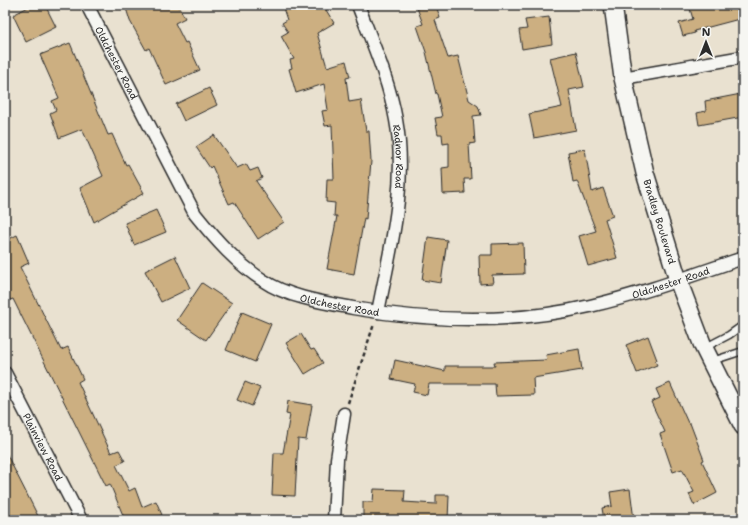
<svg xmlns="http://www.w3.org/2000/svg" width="748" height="525" viewBox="0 0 748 525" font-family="'Shantell Sans',sans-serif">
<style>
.building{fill:#ccaf81;stroke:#2b2b2b}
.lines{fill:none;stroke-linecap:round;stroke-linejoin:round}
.service-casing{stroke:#2b2b2b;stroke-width:9}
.minor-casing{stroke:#2b2b2b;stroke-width:15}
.secondary-casing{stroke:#2b2b2b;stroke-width:20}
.path{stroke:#2b2b2b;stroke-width:2.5;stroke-dasharray:4 3;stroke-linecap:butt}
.service{stroke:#f6f6f2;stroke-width:6}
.minor{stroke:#f6f6f2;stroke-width:12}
.secondary{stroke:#f6f6f2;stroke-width:17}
.labels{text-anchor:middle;stroke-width:3;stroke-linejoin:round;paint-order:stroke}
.street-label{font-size:10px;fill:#2b2b2b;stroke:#f6f6f2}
</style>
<rect width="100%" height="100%" fill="#e9e1d0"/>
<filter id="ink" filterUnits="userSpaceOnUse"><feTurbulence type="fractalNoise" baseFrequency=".025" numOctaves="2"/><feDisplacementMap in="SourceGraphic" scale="8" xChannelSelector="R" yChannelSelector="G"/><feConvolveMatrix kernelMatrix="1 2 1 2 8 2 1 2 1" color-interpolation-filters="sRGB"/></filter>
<g filter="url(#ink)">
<g class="building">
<path d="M32,5H45L56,27L26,42L13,15Z"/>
<path d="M125,5H178L185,18L175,23L185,43L187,42L200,70L166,85L149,48L146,50L130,21Z"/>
<path d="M282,5H323L334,23L317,33L327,67L346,61L350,77L346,78L349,102L361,100L366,131H369L371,161L366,219L364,218L354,274L327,269L337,216H334L335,203L326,202L327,179H334L332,125L325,126L322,111L328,110L324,84L296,93L289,69L292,68L290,60L294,59L281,36L288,32L282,23L287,20Z"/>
<path d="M416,5H436L440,18L435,20L448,58L458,56L469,100L478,106L481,115L473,116L475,143L469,144L471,179H464L465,193L443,194L442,168L449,167V143L443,144L442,134H438L435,118L442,117L437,94H436L426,52L417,26L423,24Z"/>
<path d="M707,5H743V18L694,31L695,33L683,36L679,23L693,19L690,9Z"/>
<path d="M549,17L552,44L522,49L519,30L527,29L525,20Z"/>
<path d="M70,43L108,135L112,134L126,165L128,164L144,193L94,222L80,188L103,176L82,129L59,138L50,113L56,110L52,101L59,98L40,55Z"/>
<path d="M576,52L584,87L569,90L576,130L534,138L529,114L562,107L550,58Z"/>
<path d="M209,88L217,105L184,121L176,104Z"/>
<path d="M741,94L743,117L699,125L697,113L706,111L705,101Z"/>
<path d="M214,135L237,168L246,164L250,171L258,168L262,178L256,181L284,222L258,239L234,202L229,204L212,166L210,168L196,147Z"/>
<path d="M585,149L592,192L603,188L613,216L605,219L617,258L588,266L579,236L596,231L577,181L573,182L568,152Z"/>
<path d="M156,210L166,232L134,245L125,223Z"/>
<path d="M17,235L29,263L20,267L61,350L68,347L83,379L78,382L111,453L119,450L125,461L116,465L129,491L135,488L142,507L156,501L162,515L151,520H125L110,484L106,486L13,299L10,300L5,290V241Z"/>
<path d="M428,237L447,240L441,283L422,280Z"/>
<path d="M523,243L524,274L492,275L493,283L480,284L479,255H492V244Z"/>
<path d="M175,256L190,288L161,302L145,271Z"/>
<path d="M202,283L232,303L206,340L177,320Z"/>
<path d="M242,312L271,324L255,362L226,350Z"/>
<path d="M301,334L311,350L314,349L323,363L305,374L286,343Z"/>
<path d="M648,336L657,360L655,361L657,365L637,373L626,345Z"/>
<path d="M579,349L582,370L533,378L534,395L496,396L495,384H429L427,395L413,392L415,384L391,379L395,360L445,371V366H495L494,362L547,360L546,355Z"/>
<path d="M245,382L260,388L252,406L237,400Z"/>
<path d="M670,383L688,423H690L704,460L702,461L717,493L694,505L689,494L694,492L682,469L673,472L660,434L665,432L651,402L660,398L656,389Z"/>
<path d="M288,401L312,405L306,440L298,439L295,496L272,495L274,453H283L290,415L286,414Z"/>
<path d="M5,451L40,520H10L5,511Z"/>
<path d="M374,489L405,490L404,502L436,504V495H449L448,520H363V502H373Z"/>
<path d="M630,489L634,520H604L602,508L612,506L610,492Z"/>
</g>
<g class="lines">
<defs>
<g id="service">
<path d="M739,259L743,269"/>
<path d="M706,347L729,335L743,325"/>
<path d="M712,361L743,351"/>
</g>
<g id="minor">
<path id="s1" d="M87,5L195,214C216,240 236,263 264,281C287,297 326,303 353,308C431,322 513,324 590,306C642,294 693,275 743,258"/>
<path id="s2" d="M358,5C372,42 389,80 396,120C408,184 390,250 378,312"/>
<path d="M623,78L743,57"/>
<path id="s3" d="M5,373L81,520"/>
<path d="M334,520L337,459L344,414"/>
</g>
<g id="secondary">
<path id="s4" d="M613,5L623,78L645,173L678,280L703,346L743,426"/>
</g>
</defs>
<use href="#service" class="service-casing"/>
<use href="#minor" class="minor-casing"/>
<use href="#secondary" class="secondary-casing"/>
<path class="path" d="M348,403L374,324"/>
<use href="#service" class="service"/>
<use href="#minor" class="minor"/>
<use href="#secondary" class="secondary"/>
</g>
</g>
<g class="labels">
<g class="street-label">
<text dy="4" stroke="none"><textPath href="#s1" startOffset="65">Oldchester Road</textPath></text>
<text dy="4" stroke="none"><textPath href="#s2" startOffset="158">Radnor Road</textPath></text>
<text dy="4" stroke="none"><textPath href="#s4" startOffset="222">Bradley Boulevard</textPath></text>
<text dy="4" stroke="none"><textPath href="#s1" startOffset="748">Oldchester Road</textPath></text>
<text dy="4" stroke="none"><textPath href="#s1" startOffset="412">Oldchester Road</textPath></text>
<text dy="4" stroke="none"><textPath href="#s3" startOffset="83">Plainview Road</textPath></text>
</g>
</g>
<rect width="748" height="525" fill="none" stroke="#f6f6f2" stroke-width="20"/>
<rect x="10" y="10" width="728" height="505" fill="none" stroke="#2b2b2b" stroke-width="1.5" filter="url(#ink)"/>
<g transform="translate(706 42)" stroke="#f6f6f2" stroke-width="3" paint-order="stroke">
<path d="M0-3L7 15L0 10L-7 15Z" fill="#2b2b2b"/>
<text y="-6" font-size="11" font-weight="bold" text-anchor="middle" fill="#2b2b2b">N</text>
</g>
</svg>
